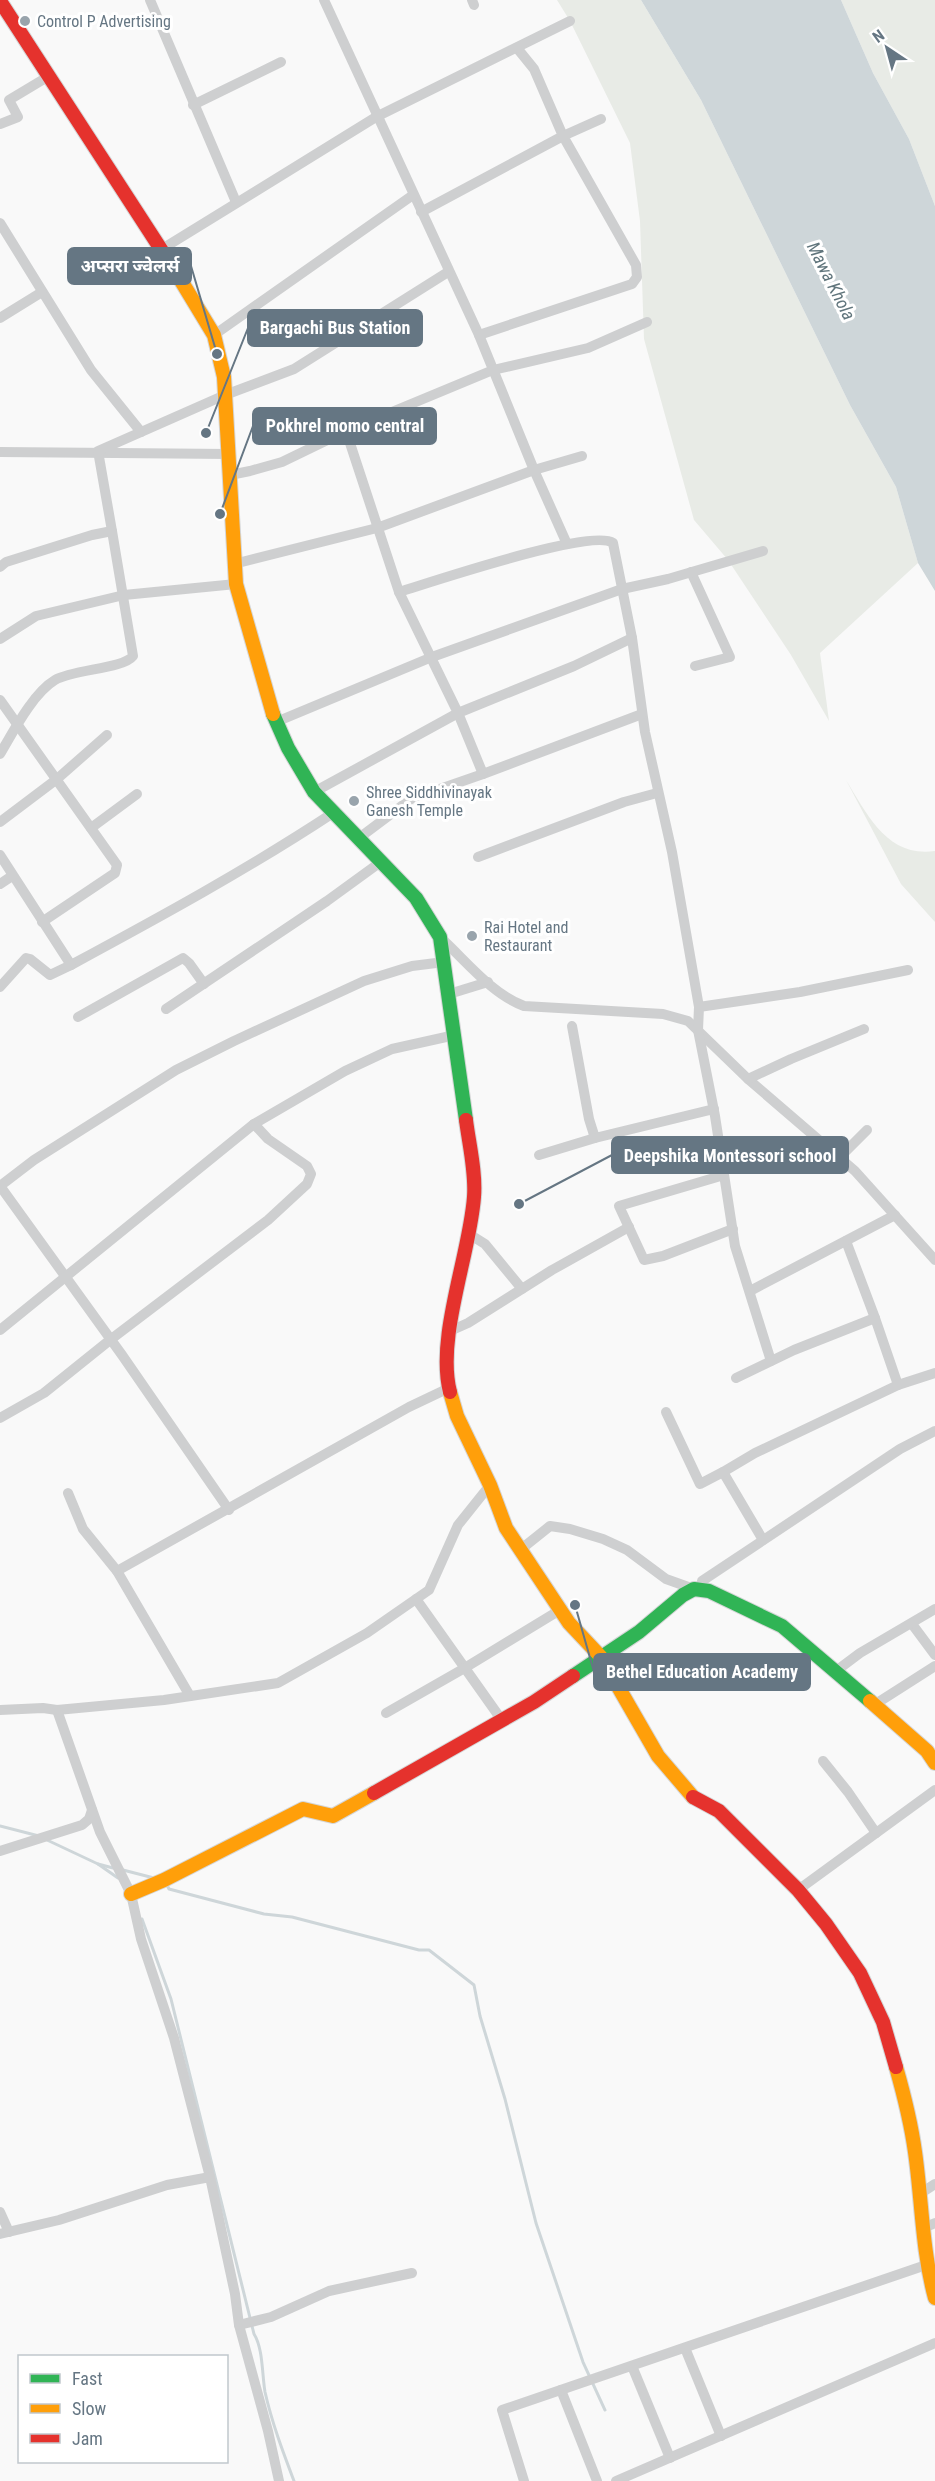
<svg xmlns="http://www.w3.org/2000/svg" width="935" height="2481" viewBox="0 0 935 2481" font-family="'Roboto Condensed','Noto Sans Devanagari',sans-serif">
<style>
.green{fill:#e8ebe6}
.water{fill:#ced6d9}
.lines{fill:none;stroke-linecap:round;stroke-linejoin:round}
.stream{stroke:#ced6d9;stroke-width:3}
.fast-casing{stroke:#d5d6d7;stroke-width:16}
.slow-casing{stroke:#d5d6d7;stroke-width:16}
.jam-casing{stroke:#d5d6d7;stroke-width:16}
.street{stroke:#cecfd0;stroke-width:10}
.fast{stroke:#30b455;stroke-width:14}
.slow{stroke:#ff9f0a;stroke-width:14}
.jam{stroke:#e5322d;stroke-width:14}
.poi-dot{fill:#99a4ac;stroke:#fff;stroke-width:2}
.labels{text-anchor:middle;stroke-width:6;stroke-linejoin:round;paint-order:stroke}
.poi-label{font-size:16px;fill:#657683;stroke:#fff;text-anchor:start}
.water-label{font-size:18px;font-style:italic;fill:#60757c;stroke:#fff}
.leader{fill:none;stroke:#657683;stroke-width:2}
.callout-dot{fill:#657683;stroke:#fff;stroke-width:2}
.callout{fill:#657683;stroke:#657683;stroke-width:2}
.callout-label{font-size:18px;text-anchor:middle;font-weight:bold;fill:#fff}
</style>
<rect width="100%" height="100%" fill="#f9f9f9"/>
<g class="green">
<path d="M557,0H641L701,100L850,405L896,487L918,563L820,653L829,721L791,655L728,560L694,520L644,339L640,221L630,143L570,21Z"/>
<path d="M841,0H935V206L909,139L873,73Z"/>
<path d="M846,780C867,814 887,858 935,851V922L901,884Z"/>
</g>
<path class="water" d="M641,0H841L873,73L909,139L935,206V591L918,563L896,487L850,405L701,100Z"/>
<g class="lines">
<g class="stream">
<path d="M0,1826L39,1836"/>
<path d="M47,1840L98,1864L118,1878"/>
<path d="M98,1864L113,1868"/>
<path d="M123,1870L154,1878"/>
<path d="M167,1885L169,1889L264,1914L292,1917L419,1950H429L474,1985L480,2016L505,2099L536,2223L583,2362L605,2410"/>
<path d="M142,1919L171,1999L254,2334C263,2348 262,2374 265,2392C272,2423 283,2452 294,2481"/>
</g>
<defs>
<g id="fast">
<path d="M273,714L288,748L314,792L416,898L440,937L466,1120"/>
<path d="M573,1676L639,1632L683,1595L694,1589L709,1591L782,1626L870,1701"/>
</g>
<g id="slow">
<path d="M177,274L214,335L224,377L236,584L273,714"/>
<path d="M450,1392L457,1416L490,1485L506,1528L569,1623L601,1657L658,1756L693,1797"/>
<path d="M870,1701L927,1751L935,1763"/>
<path d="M131,1894L164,1880L303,1809L333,1816L374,1793"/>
<path d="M896,2067C904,2095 911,2123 915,2152C922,2201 922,2250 935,2298"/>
</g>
<g id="jam">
<path d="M0,1L177,274"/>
<path d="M450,1392C436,1337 470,1254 474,1197C476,1172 469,1144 466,1120"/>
<path d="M374,1793L534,1702L573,1676"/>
<path d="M693,1797L719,1811L798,1890L826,1924L860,1973L883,2022L896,2067"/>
</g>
</defs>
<use href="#fast" class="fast-casing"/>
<use href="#slow" class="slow-casing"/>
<use href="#jam" class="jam-casing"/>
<g class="street">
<path d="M150,0L236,202"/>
<path d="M324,0L479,335L534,470L567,544"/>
<path d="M472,0L474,5"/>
<path d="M193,105L281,62"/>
<path d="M0,124L18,117L9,100L49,76"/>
<path d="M421,212L563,136L534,69L517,48"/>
<path d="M0,223L91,370L141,432"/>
<path d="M162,249L376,117L570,21"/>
<path d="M0,318L42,292"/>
<path d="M214,335L413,195"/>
<path d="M479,335L632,284L637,277L636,265L563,136L601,119"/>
<path d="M0,452L230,454"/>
<path d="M230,475L250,471L282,462L346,431L493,370L588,348L647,322"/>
<path d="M234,564L377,528L534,470L582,456"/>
<path d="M0,567L6,562L92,535L112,531L98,451L225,395L294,369L448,272"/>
<path d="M691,572L730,657L695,666"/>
<path d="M399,592C432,582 591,528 613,543L632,638L645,732L672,852L699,1007"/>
<path d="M632,638L574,666L458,713L483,774L642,714"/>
<path d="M0,639L36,616L124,595L236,584"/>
<path d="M0,700L117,865L115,873L42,922"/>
<path d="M276,722L432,657L622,589L668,579L763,551"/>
<path d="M0,754C13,732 33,693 55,680C74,669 123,669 133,656L112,531"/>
<path d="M314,792L458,713L399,592L346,431"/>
<path d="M0,822L57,779L107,735"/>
<path d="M91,828L137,794"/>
<path d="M359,838L411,799L483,774"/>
<path d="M0,855L71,965C160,917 248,869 333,813"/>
<path d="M478,857L624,802L657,793"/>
<path d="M0,884L12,876"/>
<path d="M442,939C467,962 492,994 524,1006L663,1014L688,1021L748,1079L855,1171L935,1260"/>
<path d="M0,987L26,958L30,959L50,975L71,965"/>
<path d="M449,994L488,982"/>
<path d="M166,1009L327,901L382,861"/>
<path d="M78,1017L183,958L189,963L204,984"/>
<path d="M572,1026L589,1119L595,1138L714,1109"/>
<path d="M748,1079L791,1059L864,1029"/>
<path d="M539,1155L595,1138"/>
<path d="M840,1157L867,1130"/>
<path d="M724,1175L619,1206L644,1260L663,1256L733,1229"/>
<path d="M0,1186L34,1160L176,1070L234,1041L364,981L412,966L444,962"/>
<path d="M0,1186L122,1355L229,1510"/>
<path d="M469,1234L485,1244L522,1289"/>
<path d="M846,1241L875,1318"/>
<path d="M750,1291L895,1215"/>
<path d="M0,1330L254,1124L345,1071L392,1049L455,1035"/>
<path d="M450,1331L468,1323L552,1270L629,1227"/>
<path d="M771,1361L735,1246L715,1116L698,1030L699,1007L800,992L908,970"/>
<path d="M736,1378L794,1350L875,1318L898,1385L755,1453L723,1472L763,1540"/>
<path d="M898,1385L935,1373"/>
<path d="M666,1412L700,1484L723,1472"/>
<path d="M0,1418L44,1393L110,1340L268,1220L307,1184L311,1174L307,1166L268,1139L254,1124"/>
<path d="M68,1493L83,1529L117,1571L190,1696"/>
<path d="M520,1550L550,1526L570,1529L603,1539L627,1550L666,1579L694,1589"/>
<path d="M117,1571L409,1407L449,1388"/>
<path d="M701,1590L702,1581L900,1449L935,1431"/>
<path d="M416,1599L501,1719"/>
<path d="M912,1624L935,1655"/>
<path d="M836,1671L860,1653L935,1609"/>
<path d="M874,1705L935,1666"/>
<path d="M0,1710L43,1708L57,1710L164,1700L278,1683L367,1633L429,1590L458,1525L490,1485"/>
<path d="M57,1710L100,1832L131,1894L141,1939L174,2038L210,2177L235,2294L239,2325L268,2431L279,2481"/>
<path d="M386,1713L463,1669L560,1610"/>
<path d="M823,1761L848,1792L876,1833"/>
<path d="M0,1851L82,1825L89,1819L92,1810"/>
<path d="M798,1890L935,1790"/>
<path d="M918,2195L935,2184"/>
<path d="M0,2212L9,2232"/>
<path d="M921,2229L935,2223"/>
<path d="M0,2234L59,2220L167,2185L210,2177"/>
<path d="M239,2325L271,2317L329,2291L412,2273"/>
<path d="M685,2348L721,2436"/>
<path d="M632,2366L670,2458"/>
<path d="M561,2390L597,2481"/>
<path d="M524,2481L502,2410L926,2265"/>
<path d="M616,2481L935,2343"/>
</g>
<use href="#fast" class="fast"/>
<use href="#slow" class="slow"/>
<use href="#jam" class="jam"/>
</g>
<g class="poi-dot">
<circle cx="25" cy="21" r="6"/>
<circle cx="354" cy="801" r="6"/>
<circle cx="472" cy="936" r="6"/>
</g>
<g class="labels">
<g class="poi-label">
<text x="37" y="27">Control P Advertising</text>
<text x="366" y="798">Shree Siddhivinayak<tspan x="366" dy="18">Ganesh Temple</tspan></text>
<text x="484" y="933">Rai Hotel and<tspan x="484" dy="18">Restaurant</tspan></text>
</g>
<g class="water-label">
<text transform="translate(831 281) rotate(63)" y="6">Mawa Khola</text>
</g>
</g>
<path class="leader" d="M217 354L191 266M206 433L248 328M220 514L253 426M519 1204L612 1155M575 1605L594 1672"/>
<g class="callout-dot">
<circle cx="217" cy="354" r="6"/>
<circle cx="206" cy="433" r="6"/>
<circle cx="220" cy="514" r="6"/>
<circle cx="519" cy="1204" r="6"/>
<circle cx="575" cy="1605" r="6"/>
</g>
<g class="callout">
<rect x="68" y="248" width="123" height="36" rx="6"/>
<rect x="248" y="310" width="174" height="36" rx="6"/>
<rect x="253" y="408" width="183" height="36" rx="6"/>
<rect x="612" y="1137" width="236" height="36" rx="6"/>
<rect x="594" y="1654" width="216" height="36" rx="6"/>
</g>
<g class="callout-label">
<text x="130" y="272">अप्सरा ज्वेलर्स</text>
<text x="335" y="334">Bargachi Bus Station</text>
<text x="345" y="432">Pokhrel momo central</text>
<text x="730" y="1162">Deepshika Montessori school</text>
<text x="702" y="1678">Bethel Education Academy</text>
</g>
<rect x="18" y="2355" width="210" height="108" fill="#ffffff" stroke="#c1c8cd" stroke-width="1.5"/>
<rect x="30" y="2374" width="30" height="9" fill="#30b455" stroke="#c1c8cd" stroke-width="1.5"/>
<text x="72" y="2385" font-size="18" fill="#657683">Fast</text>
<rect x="30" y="2404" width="30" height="9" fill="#ff9f0a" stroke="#c1c8cd" stroke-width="1.5"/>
<text x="72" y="2415" font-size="18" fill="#657683">Slow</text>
<rect x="30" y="2434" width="30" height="9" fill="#e5322d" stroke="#c1c8cd" stroke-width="1.5"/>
<text x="72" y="2445" font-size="18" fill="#657683">Jam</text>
<g transform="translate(887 48) rotate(324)" stroke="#ffffff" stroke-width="4.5" paint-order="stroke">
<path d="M0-4.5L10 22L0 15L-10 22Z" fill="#657683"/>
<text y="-9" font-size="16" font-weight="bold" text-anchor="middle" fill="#657683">N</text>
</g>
</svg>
